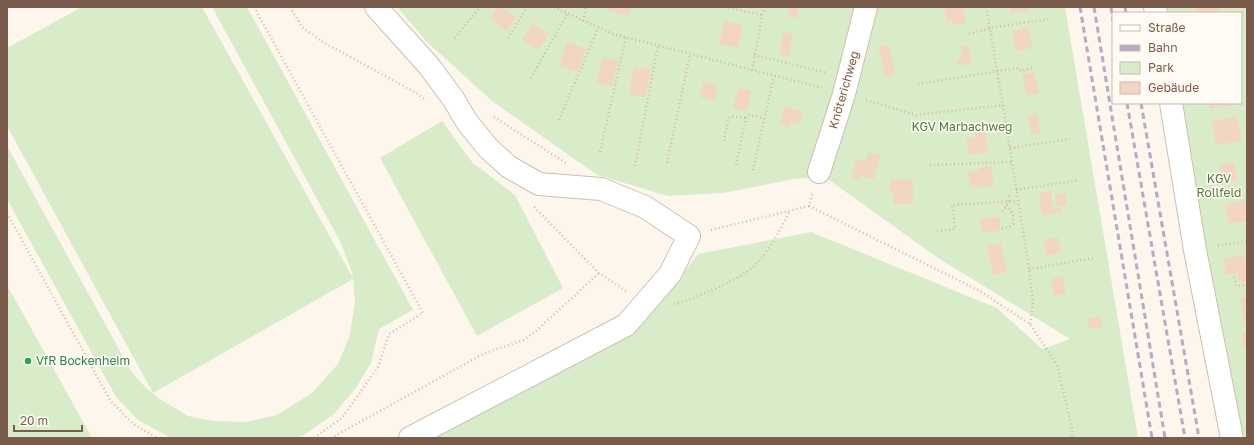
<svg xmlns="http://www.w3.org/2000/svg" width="1254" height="445" viewBox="0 0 1254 445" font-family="'Golos Text',sans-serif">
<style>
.green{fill:#d8ecc9}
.building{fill:#f3d5c3}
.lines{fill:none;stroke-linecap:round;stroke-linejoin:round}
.minor-casing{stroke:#d1beb0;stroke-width:24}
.path{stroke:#d9b8a5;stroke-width:2.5;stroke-dasharray:1 3;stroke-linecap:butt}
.minor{stroke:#fff;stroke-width:22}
.rail{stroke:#b9a8c9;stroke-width:3;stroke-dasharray:6 4;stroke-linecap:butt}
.leisure-dot{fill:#2e9e5b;stroke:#fffaf3;stroke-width:1.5}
.labels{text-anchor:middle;stroke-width:3;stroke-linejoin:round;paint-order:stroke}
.street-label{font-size:12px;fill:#7a5c4d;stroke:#fffaf3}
.park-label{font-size:12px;fill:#537a41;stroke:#fffaf3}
.leisure-label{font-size:12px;fill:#27864d;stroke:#fffaf3;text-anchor:start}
</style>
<rect width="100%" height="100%" fill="#fdf6ec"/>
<g class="green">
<path d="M82,7H202L353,278L352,272L340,241L212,7H247L413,310L379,329L371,363L355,389L334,414L304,435L296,438H171L138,420L116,397L7,199V146L131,371L145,387L158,398L188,416L213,421L246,422L277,415L312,393L338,364L350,335L355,301L353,279L153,393L7,126V48Z"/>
<path d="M397,7H1065L1138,438H432L644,321L698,254L811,232L997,308L1042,349L1070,339L938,258L825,177L794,179L723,193L668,196L597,175L492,101L427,42Z"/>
<path d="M1162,7H1247V438H1237L1177,103H1241V13H1163Z"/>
<path d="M442,121L472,162L515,195L563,288L477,336L380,158Z"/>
<path d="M7,285L92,438H7Z"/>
</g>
<g class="building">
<path d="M498,7H501L516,17L507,31L490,19Z"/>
<path d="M608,7H630L628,15L607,11Z"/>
<path d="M789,7H798L797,18L788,17Z"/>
<path d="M944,7H963L966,23L953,25L952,21L947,22Z"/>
<path d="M1010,7H1028L1029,10L1011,13Z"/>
<path d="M1195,7H1218L1219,13H1197Z"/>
<path d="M724,21L742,25L738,48L719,44Z"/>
<path d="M532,24L549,33L539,50L522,40Z"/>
<path d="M1029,28L1032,48L1016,51L1012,31Z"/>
<path d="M783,32L793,34L789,56L779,54Z"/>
<path d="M567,42L586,49L577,72L559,65Z"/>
<path d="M889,45L895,74L886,77L878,47Z"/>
<path d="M968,45L972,63L958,66L957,60L962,59L960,47Z"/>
<path d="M602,58L618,61L612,86L597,83Z"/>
<path d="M634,67L651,70L645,97L629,94Z"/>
<path d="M1034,72L1039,93L1027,96L1022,74Z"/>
<path d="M704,82L718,86L714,101L699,97Z"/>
<path d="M738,88L751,91L747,111L733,108Z"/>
<path d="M1209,103H1232L1233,105L1210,109Z"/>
<path d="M784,107L803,111L800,124L791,122L790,128L780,125Z"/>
<path d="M1036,113L1041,132L1032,135L1027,115Z"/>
<path d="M1237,117L1241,141L1216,145L1212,121Z"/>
<path d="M984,127L988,152L969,155L966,139L976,138L974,129Z"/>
<path d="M869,152L881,156L873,180L862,176L860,180L851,177L857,159L865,162Z"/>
<path d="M1234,162L1238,180L1223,183L1219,166Z"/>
<path d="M991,166L994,186L980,188V186L970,187L968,172L978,171V168Z"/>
<path d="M913,179V204H894L893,192L890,193V180Z"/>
<path d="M1051,191L1053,209L1061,208V213L1042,215L1039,193Z"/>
<path d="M1065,193L1067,205L1057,206L1055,194Z"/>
<path d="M1245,200L1247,209V221L1229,224L1225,205Z"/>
<path d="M1000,217V231L981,232L980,218Z"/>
<path d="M1058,237L1062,252L1047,256L1043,241Z"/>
<path d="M1001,243L1007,272L993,275L987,246Z"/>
<path d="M1244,255L1247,273V282L1239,283L1237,273L1226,275L1223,259Z"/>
<path d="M1063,276L1066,294L1054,296L1051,279Z"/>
<path d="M1247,297V325H1245L1240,298Z"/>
<path d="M1100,316L1102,326L1089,329L1087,319Z"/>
<path d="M1246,333L1247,349H1244L1242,334Z"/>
</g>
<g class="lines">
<defs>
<g id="minor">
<path d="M376,7L429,66L454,100L467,122L488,148L509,167L539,184L601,189L645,207L689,236L670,274L626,325L410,438"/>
<path d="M1155,7L1156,13"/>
<path d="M1171,103L1195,250L1232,438"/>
<path d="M819,172L844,94L866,7"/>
</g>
</defs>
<use href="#minor" class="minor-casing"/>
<g class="path">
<path d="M254,7L423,313L389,334L378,367L342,418L314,438"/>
<path d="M290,7L302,27L324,43L347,55L418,94L424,99"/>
<path d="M554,7L613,34L822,88"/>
<path d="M725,7L762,15"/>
<path d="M986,7L1003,105"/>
<path d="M583,21L586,7"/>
<path d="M969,34L990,28L1048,19"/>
<path d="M455,38L480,7"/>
<path d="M508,38L527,7"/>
<path d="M754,55L827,73"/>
<path d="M752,70L764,7"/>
<path d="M531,78L567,14"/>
<path d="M918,84L1018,68L1021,71L1032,68"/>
<path d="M866,100L916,115L1003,105L1029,269L1033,302L1030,324"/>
<path d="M494,117L566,163"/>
<path d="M559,120L598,28"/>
<path d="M724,141L728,120L730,116L746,118"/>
<path d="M1010,148L1070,139"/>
<path d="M600,152L626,37"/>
<path d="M667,163L690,54"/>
<path d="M736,165L746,118L748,115L764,118"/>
<path d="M930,165L1011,162"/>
<path d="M635,166L658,46"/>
<path d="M753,170L774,76"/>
<path d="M1016,190L1079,180"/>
<path d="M809,206L980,291L1030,324L1057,365L1072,428V438"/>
<path d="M534,207L599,273L626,291"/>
<path d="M1002,211C1007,208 1009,199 1009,193"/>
<path d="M7,213L110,400L133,424L157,438"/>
<path d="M1002,229L1009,227L1013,224C1014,216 1012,210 1006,205"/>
<path d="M711,230L809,206L813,192"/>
<path d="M937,231L955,229L952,205L1017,201"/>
<path d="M1218,246L1247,241"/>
<path d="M1029,269L1093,258"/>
<path d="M1234,277L1236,286L1247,285"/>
<path d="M674,304C687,301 698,296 709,291C723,286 736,279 748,271C765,259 781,229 790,210"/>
<path d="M331,438L485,353L524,340L536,331L599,273"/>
</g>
<use href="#minor" class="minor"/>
<g class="rail">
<path d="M1080,7L1152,438"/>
<path d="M1094,7L1165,438"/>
<path d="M1111,7L1113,21"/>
<path d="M1125,7L1126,13"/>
<path d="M1127,103L1185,438"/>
<path d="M1141,103L1199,438"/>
</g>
</g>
<circle class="leisure-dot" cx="28" cy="361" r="4"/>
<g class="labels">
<g class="street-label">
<text transform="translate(844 90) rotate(-74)" y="4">Knöterichweg</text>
</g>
<g class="park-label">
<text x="962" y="131">KGV Marbachweg</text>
<text x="1219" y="183">KGV<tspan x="1219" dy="14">Rollfeld</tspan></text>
</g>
<g class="leisure-label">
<text x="36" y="365">VfR Bockenheim</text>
</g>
</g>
<rect width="1254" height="445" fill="none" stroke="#7a5c4d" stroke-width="16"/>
<rect x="1112" y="12" width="130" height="92" fill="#fffaf3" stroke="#cabbb1"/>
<rect x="1120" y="25" width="20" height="6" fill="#ffffff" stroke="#cabbb1"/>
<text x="1148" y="32" font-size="12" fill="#7a5c4d">Straße</text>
<rect x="1120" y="45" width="20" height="6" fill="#b9a8c9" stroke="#cabbb1"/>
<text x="1148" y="52" font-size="12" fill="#7a5c4d">Bahn</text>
<rect x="1120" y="62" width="20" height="12" fill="#d8ecc9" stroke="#cabbb1"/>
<text x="1148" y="72" font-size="12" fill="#7a5c4d">Park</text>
<rect x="1120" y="82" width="20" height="12" fill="#f3d5c3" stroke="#cabbb1"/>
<text x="1148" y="92" font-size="12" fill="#7a5c4d">Gebäude</text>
<path d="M14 425v6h68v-6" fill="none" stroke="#7a5c4d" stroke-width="2"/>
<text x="20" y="425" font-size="12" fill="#7a5c4d" stroke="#fffaf3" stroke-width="3" paint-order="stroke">20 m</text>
</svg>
